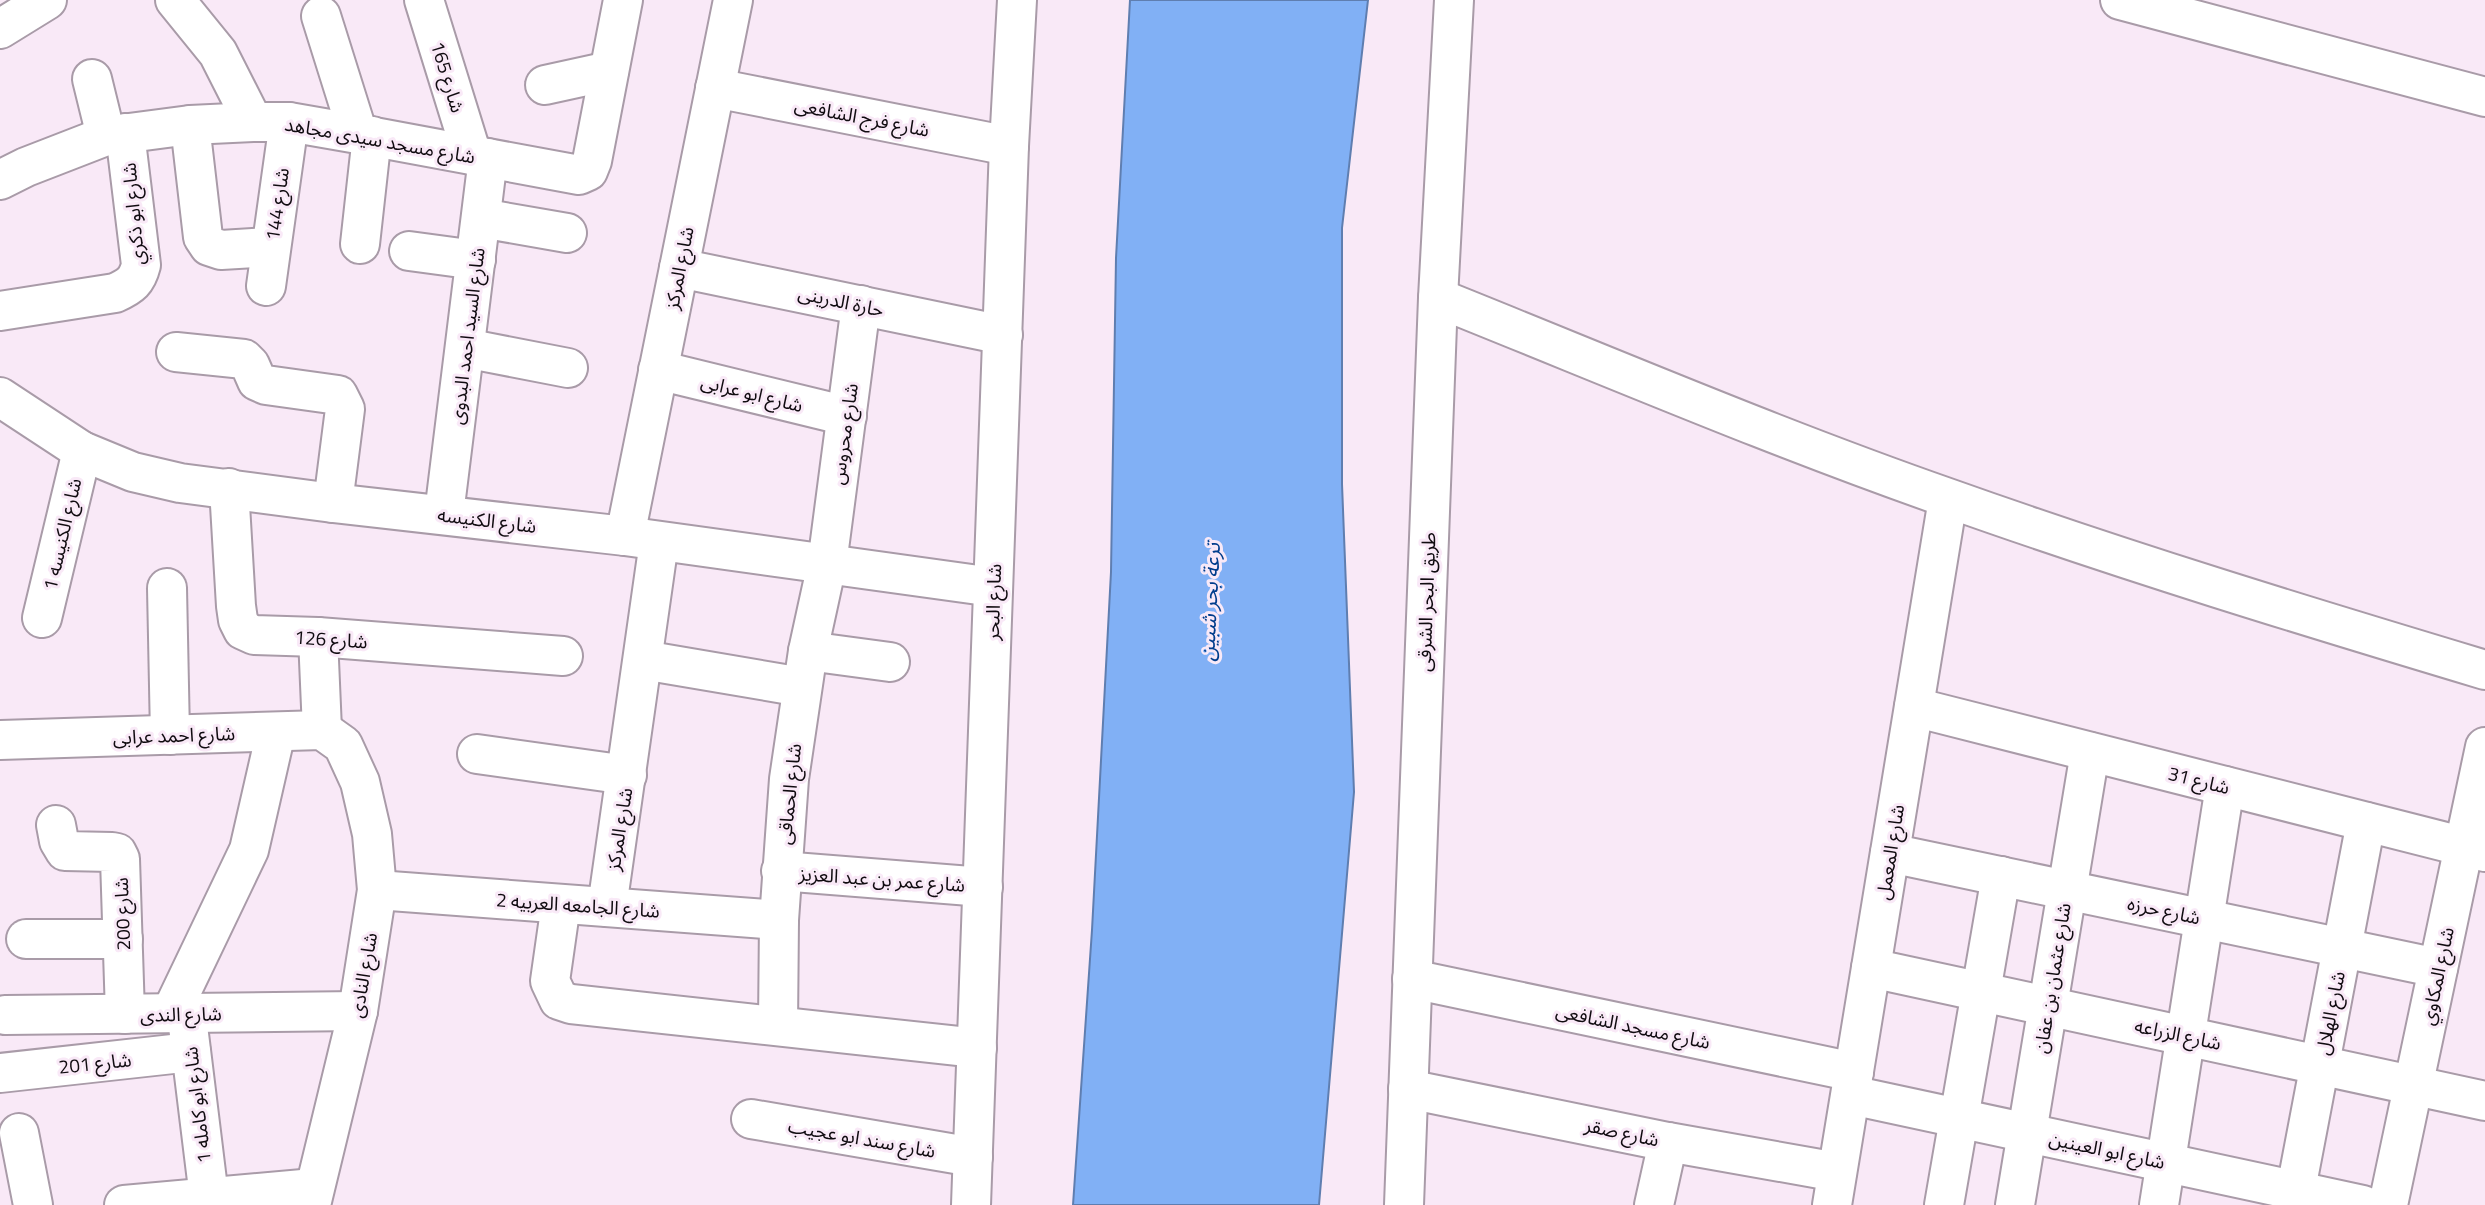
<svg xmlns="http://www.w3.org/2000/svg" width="2485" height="1205" viewBox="0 0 2485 1205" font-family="'Titillium Web','Noto Sans Arabic',sans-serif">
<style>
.water{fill:#81b0f5;stroke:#5f7eb0;stroke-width:2}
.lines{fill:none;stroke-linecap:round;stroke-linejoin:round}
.minor-casing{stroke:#a99ba8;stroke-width:42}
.tertiary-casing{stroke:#a99ba8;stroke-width:42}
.minor{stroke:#fff;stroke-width:38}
.tertiary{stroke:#fff;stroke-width:38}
.labels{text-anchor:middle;stroke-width:6;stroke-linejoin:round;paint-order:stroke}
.street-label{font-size:19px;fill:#100b10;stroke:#f9e9f7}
.water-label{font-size:21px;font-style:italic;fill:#003d8c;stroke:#f9e9f7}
</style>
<rect width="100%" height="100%" fill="#f9e9f7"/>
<path class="water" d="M1130,0H1368L1342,228V484L1354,792L1319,1205H1073L1092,930L1111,572L1116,258Z"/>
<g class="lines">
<defs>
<g id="minor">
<path d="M175,0L218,53L253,122"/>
<path d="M424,0L472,155"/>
<path d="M2120,0L2485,97"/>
<path d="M321,16L358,134"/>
<path d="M0,29L47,0"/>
<path d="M92,79L106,136"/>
<path d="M545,85L609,71"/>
<path d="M715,88L1009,146"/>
<path d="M190,125L203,237L209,246L221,250L271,247"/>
<path d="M0,180L26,167L106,136L190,125L253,122H289L358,134L579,175L588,171L592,161L623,0"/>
<path d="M481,218L567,233"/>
<path d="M360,244L372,136"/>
<path d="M409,251L476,260"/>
<path d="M679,268L1003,335"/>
<path d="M266,286L289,122"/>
<path d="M1438,298C1608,366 1776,438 1948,498C2125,561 2305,616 2485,670"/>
<path d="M0,311L115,293C131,286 137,281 141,265L125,133"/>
<path d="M465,348L568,368"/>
<path d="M176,352L244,359L250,365L257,381L266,385L338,395L345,409L333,503"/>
<path d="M658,370L847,416"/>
<path d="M0,397L82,451L133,472L180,483L333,503L625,536L993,587"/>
<path d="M229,488L236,606L238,620L243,630L254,635L318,637L563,656"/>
<path d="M444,514L488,158"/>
<path d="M625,536L733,0"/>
<path d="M167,588L170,735"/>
<path d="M42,618L82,451"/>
<path d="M318,637L322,730"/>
<path d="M808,651L890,662"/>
<path d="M643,660L802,687"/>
<path d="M1914,707L2485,852"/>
<path d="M0,740L322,730L343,745L360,782L372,834L377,890L358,1011L311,1205"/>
<path d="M477,754L627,775"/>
<path d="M56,825L59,841L65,851L112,852L117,853L120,859L125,1014"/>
<path d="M1890,853L2438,968"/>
<path d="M781,871L983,887"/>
<path d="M377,890L779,920"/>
<path d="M561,904L550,981L559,1000L571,1004L977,1048"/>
<path d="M607,907L659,542"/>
<path d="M26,939H123"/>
<path d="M1871,968L2485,1101"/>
<path d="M1412,979L1854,1072"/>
<path d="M171,1013L249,850L276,732"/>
<path d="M5,1015L358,1011"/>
<path d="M188,1026L209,1197"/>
<path d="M778,1026L779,920L789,779L808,651L827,564L861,305"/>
<path d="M0,1073L191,1052"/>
<path d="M1408,1089L1668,1142L1837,1172"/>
<path d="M1851,1095L2363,1205"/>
<path d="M751,1119L973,1157"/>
<path d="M19,1133L33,1205"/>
<path d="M124,1205L314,1188"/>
<path d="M1654,1205L1668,1142"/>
<path d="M1832,1205L1948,499"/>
<path d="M1944,1205L2001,876"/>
<path d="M2015,1205L2090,752"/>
<path d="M2159,1205L2225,786"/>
<path d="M2293,1205L2366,822"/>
<path d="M2388,1205L2485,747"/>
</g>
<g id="tertiary">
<path d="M971,1205L1009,146L1017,0"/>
<path d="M1404,1205L1438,298L1454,0"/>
</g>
</defs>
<use href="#minor" class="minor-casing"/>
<use href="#tertiary" class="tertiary-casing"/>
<use href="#minor" class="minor"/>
<use href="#tertiary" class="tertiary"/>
</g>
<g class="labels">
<g class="street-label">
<text transform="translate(448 77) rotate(73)" y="7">شارع 165</text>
<text transform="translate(862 117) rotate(11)" y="7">شارع فرج الشافعى</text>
<text transform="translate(380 140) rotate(10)" y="7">شارع مسجد سيدى مجاهد</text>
<text transform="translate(277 204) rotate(-82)" y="7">شارع 144</text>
<text transform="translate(133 214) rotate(-95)" y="7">شارع ابو ذكري</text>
<text transform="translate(679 268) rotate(-79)" y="7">شارع المركز</text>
<text transform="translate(841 301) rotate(12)" y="7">حارة الدرينى</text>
<text transform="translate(467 336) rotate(-83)" y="7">شارع السيد احمد البدوى</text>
<text transform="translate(752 393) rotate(14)" y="7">شارع ابو عرابى</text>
<text transform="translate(844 434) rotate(-82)" y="7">شارع محروس</text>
<text transform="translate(487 520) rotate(7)" y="7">شارع الكنيسه</text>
<text transform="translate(62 534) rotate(-77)" y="7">شارع الكنيسه 1</text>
<text transform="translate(993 602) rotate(-88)" y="7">شارع البحر</text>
<text transform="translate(1426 602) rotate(-88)" y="7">طريق البحر الشرقى</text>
<text transform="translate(331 639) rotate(4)" y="7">شارع 126</text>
<text transform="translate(174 735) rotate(-2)" y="7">شارع احمد عرابى</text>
<text transform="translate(2199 780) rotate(14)" y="7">شارع 31</text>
<text transform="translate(789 794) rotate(-84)" y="7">شارع الحماقى</text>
<text transform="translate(619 829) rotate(-81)" y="7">شارع المركز</text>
<text transform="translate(1890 852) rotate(-81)" y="7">شارع المعمل</text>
<text transform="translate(882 879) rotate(4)" y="7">شارع عمر بن عبد العزيز</text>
<text transform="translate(578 905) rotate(4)" y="7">شارع الجامعه العربيه 2</text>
<text transform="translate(2164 910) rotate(12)" y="7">شارع حرزه</text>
<text transform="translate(122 914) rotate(-92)" y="7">شارع 200</text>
<text transform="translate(363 975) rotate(-80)" y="7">شارع النادى</text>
<text transform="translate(2437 976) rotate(-78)" y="7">شارع المكاوي</text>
<text transform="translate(2052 978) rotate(-81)" y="7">شارع عثمان بن عفان</text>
<text transform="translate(2330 1013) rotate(-79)" y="7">شارع الهلال</text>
<text transform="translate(181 1014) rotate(-1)" y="7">شارع الندى</text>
<text transform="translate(1633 1026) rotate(12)" y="7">شارع مسجد الشافعى</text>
<text transform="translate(2178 1034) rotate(12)" y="7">شارع الزراعه</text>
<text transform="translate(95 1063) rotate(-6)" y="7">شارع 201</text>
<text transform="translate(197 1105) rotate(-97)" y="7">شارع ابو كامله 1</text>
<text transform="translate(1622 1132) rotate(12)" y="7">شارع صقر</text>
<text transform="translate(862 1138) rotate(10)" y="7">شارع سند ابو عجيب</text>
<text transform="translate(2107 1150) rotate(12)" y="7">شارع ابو العينين</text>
</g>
<g class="water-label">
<text transform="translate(1210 602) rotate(-87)" y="7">ترعة بحر شبين</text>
</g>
</g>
</svg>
